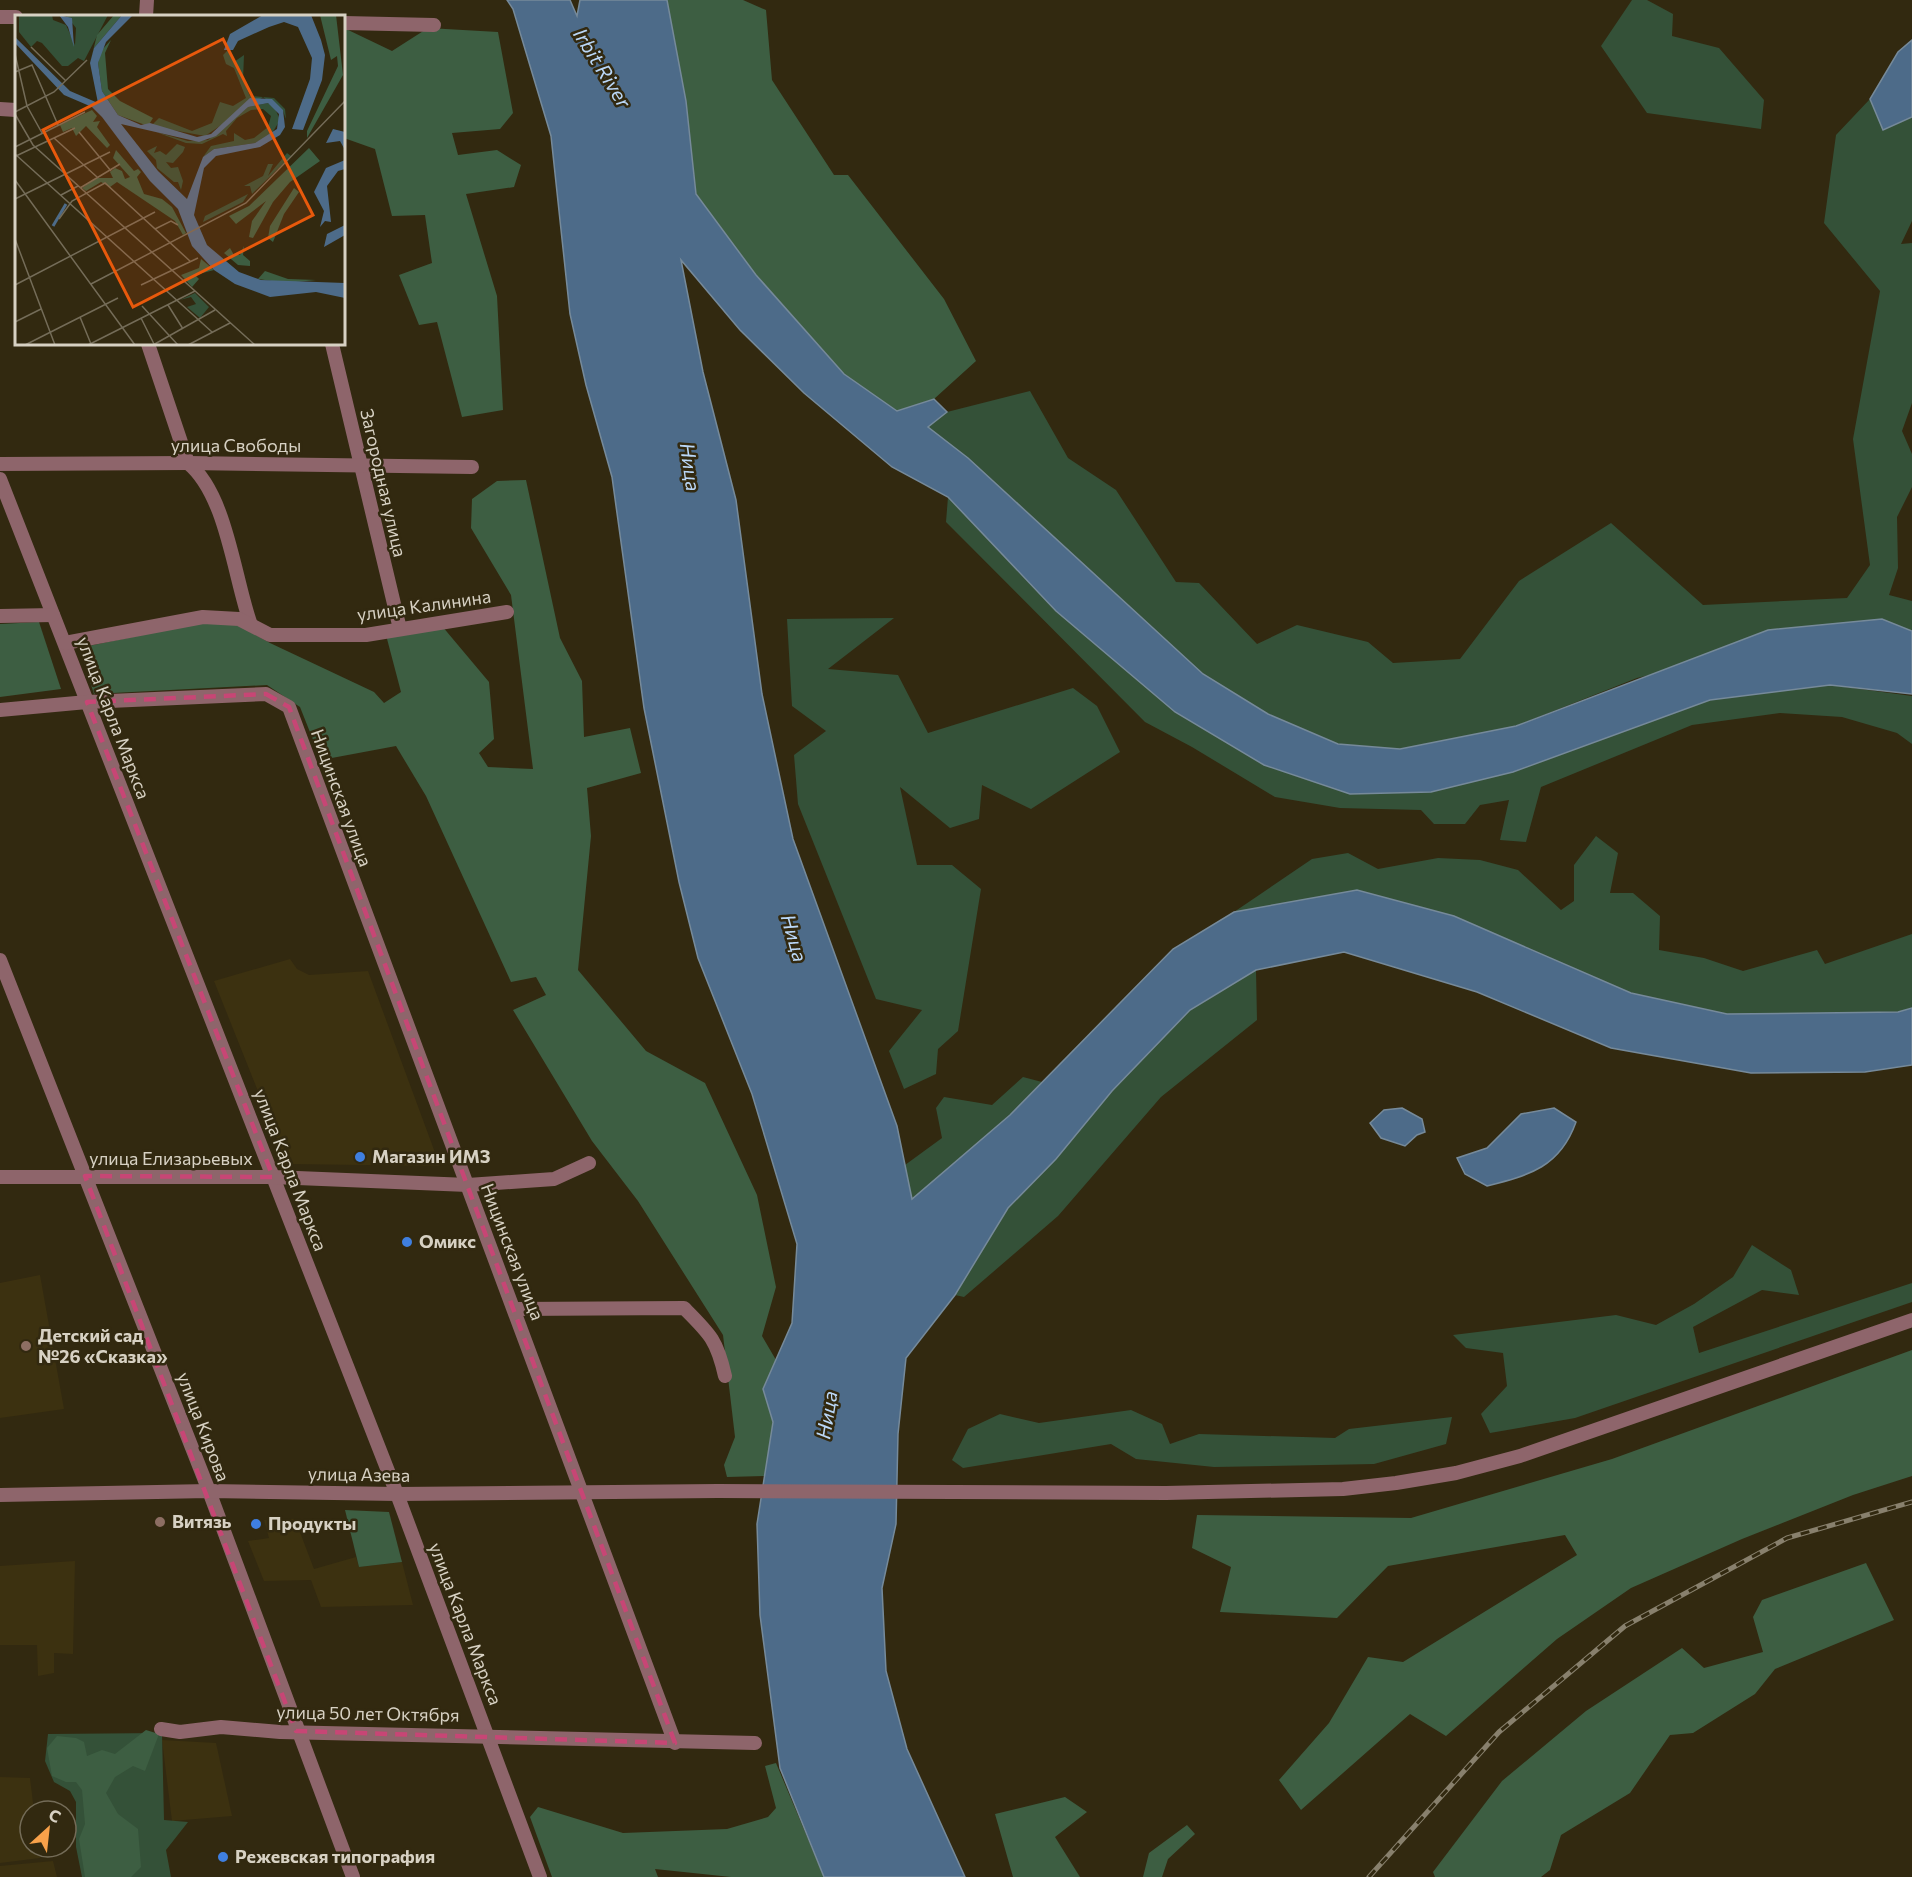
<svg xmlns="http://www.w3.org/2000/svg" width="1912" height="1877" viewBox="0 0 1912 1877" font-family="Commissioner,sans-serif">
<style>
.built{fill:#3c3110}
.green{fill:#345138}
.forest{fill:#3d5e42}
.water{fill:#4d6b89;stroke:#768a9a;stroke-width:1.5}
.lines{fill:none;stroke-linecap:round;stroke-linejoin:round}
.minor{stroke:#8e656b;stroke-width:14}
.rail-casing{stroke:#88806d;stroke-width:5}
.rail{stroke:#322910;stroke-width:3;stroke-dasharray:9;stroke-linecap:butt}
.marked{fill:none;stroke:#c74675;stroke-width:4.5;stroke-dasharray:12 8;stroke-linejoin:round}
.shop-dot{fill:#3f7fe0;stroke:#322910;stroke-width:2}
.education-dot{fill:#8d6e63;stroke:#322910;stroke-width:2}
.labels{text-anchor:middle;stroke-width:5;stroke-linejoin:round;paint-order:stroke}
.street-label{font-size:18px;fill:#d7d1c3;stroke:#322910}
.poi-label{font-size:18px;font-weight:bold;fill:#d7d1c3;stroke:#322910;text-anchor:start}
.water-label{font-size:20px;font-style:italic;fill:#bad7f7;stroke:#322910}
.inset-river{fill:none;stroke:#4d6b89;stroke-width:3}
.inset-road{fill:none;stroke:#746c58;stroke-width:1.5}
.view{fill:#e8590c;fill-opacity:0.15;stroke:#e8590c;stroke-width:3}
.inset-edge{fill:none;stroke:#d7d1c3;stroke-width:3}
</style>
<rect width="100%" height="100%" fill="#322910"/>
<g class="built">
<path d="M290,959L297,969L309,975L368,971L440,1166L287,1164L214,981Z"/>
<path d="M40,1275L64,1409L0,1418V1283Z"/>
<path d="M295,1519L314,1569L356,1557L359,1567L402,1562L413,1605L321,1607L311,1580L264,1581L248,1541L269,1538L264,1520Z"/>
<path d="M75,1561L73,1654L54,1653V1673L38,1676L37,1645H0V1566Z"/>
<path d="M162,1740L216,1743L232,1816L172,1821Z"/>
<path d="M0,1777L30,1778L34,1811H30V1847H39L40,1858L0,1863Z"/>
<path d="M53,1861L57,1877H0V1866Z"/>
</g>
<g class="green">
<path d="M1632,0H1647L1673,14L1672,36L1719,48L1764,100L1761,129L1647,113L1601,46Z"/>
<path d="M1870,99L1883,130L1912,117V221L1901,244L1912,243V403L1902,431L1912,454V487L1897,517L1898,568L1889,595L1912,601V631L1882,619L1637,678L1516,726L1400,749L1338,744L1268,714L1203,674L928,427L947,412L1030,391L1068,458L1116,490L1176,582L1199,583L1257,644L1297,625L1368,642L1393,663L1460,659L1519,581L1611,523L1703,605L1847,598L1870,565L1853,439L1880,291L1824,223L1836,135Z"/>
<path d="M948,497L1056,611L1264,765L1513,772L1710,700L1830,685L1912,696V744L1897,733L1842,717L1780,713L1692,725L1541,787L1526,842L1500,840L1509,800L1480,805L1465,824H1434L1421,810L1340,808L1275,797L1192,747L1145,722L946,522Z"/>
<path d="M894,618L828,669L898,675L928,733L1073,688L1097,706L1120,752L1031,809L982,785L979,819L950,828L900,787L917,865H952L981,889L958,1031L938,1049L936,1074L904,1089L889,1051L922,1010L876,999L798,804L794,755L826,731L792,706L787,619Z"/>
<path d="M1596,836L1618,853L1610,893H1633L1660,916L1659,950L1704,958L1743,971L1817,950L1825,964L1912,934V1008L1899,1012L1727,1014L1631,993L1454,916L1234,912L1312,859L1348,853L1378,869L1438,858L1480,860L1518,870L1561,910L1574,901V865Z"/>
<path d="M1256,970L1257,1020L1161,1097L1058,1216L964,1297L955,1295L1008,1208L1056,1159L1112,1091L1190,1010Z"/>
<path d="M1023,1077L1042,1082L1010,1115L912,1199L905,1165L942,1138L936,1108L944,1097L992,1105Z"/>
<path d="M1752,1245L1791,1270L1799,1295L1762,1290L1693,1327L1699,1353L1912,1283V1302L1575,1418L1490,1433L1481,1414L1507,1386L1503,1353L1466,1348L1453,1335L1616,1315L1656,1325L1694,1304L1733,1277Z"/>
<path d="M1131,1410L1162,1424L1170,1444L1199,1434L1335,1438L1349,1429L1452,1417L1446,1444L1374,1464L1214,1467L1136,1459L1111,1444L963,1468L952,1460L968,1429L1000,1414L1039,1423Z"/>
<path d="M162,1733L164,1820L188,1822L166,1850L171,1877H82L76,1847V1802L70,1791L54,1782L45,1761L48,1734Z"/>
</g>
<g class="forest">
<path d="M667,0H743L766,10L772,80L834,175H848L944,299L976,361L934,399L897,412L844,374L756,275L696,194L686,101Z"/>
<path d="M344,28L392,51L428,28L498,32L513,113L500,129L452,133L458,155L497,150L521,165L514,187L466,194L497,296L503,410L462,417L437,322L419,325L399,275L432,263L425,215L392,216L375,149L344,138Z"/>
<path d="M526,480L560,638L582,681L584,737L630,728L641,773L587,788L591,836L578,970L646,1051L705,1083L757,1195L776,1287L762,1336L776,1360L763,1389L773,1422L765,1476L727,1477L724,1465L735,1437L723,1335L638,1201L592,1141L513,1010L546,995L536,977L511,982L426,796L396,746L321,760L300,707L267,685L94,694L79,648L204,622L236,624L270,643L374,692L384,703L401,692L386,635L442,626L489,682L494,739L479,753L488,767L533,769L511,595L471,528L472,499L497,481Z"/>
<path d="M39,622L61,689L0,697V624Z"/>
<path d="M1912,1350V1476L1853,1495L1742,1539L1631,1588L1557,1639L1446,1736L1410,1714L1301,1810L1279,1780L1329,1723L1368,1657L1403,1662L1577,1555L1565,1535L1388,1566L1337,1618L1220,1612L1231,1567L1192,1548L1197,1515L1411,1518L1612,1459Z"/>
<path d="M345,1510L389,1512L402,1562L359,1567Z"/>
<path d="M1866,1563L1894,1620L1775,1669L1755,1694L1693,1733L1670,1735L1630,1793L1561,1835L1550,1870L1541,1877H1435L1433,1872L1502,1781L1586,1711L1682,1648L1704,1668L1763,1652L1753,1617L1762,1600Z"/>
<path d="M146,1730L159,1734L145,1771L133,1766L115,1777L106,1793L118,1814L138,1829L141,1867L131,1877H85L79,1839L85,1824L82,1790L76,1782H66L52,1776L47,1748L57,1736L76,1738L84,1742L87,1756L102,1750L115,1754Z"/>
<path d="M776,1763L824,1877H731L655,1869L658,1877H552L530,1817L538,1807L623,1833L727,1829L768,1817L776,1808L765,1766Z"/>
<path d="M1065,1797L1087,1812L1055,1837L1080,1877H1013L995,1814Z"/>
<path d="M1187,1825L1195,1834L1168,1859L1162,1877H1143L1149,1853Z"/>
</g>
<g class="water">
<path d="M507,0H570L577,16L580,0H667L686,101L696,194L756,275L844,374L897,411L934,399L947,412L928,427L968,458L1203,674L1268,714L1338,744L1400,749L1516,726L1768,630L1882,619L1912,631V694L1830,685L1710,700L1513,772L1431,792L1350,794L1264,765L1175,712L1056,611L948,497L892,467L804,393L740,330L681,260L703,372L736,500L762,694L793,839L897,1126L912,1199L1010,1115L1173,949L1234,912L1357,890L1454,916L1631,993L1727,1014L1898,1012L1912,1008V1065L1865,1072L1751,1073L1611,1048L1477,992L1344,952L1256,970L1190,1010L1112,1091L1056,1159L1008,1208L955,1295L906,1358L898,1434L896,1524L882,1588L886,1671L907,1749L965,1877H824L780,1768L760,1615L757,1524L773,1422L763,1389L792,1323L797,1244L752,1094L698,958L679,882L644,708L612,477L586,385L570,314L551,136L513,9Z"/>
<path d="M1912,40V117L1883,130L1870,99L1898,52Z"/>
<path d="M1402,1108L1422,1119L1425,1132L1417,1135L1405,1146L1381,1138L1370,1123L1384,1110Z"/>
<path d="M1554,1108L1576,1122C1560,1167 1530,1175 1487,1186L1465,1174L1457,1158L1487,1148L1521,1114Z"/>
</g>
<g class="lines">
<g class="minor">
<path d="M146,16L147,0"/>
<path d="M0,17H16"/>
<path d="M344,23L434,25"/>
<path d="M0,109L16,110"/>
<path d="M148,344L188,463C227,495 234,578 251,625"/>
<path d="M332,344L400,629"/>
<path d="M0,464L188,463L472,467"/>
<path d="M0,479L397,1494L540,1877"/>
<path d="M0,616L53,615"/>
<path d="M65,643L203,617L239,619L270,635H366L507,612"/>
<path d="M0,710L87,702L266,694L289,707C415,1054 548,1398 675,1743"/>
<path d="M0,960L209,1491L353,1877"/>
<path d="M0,1177H273L468,1185L554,1179L589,1163"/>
<path d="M515,1309L684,1308C710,1334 717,1340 725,1376"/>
<path d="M0,1495L209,1491L397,1494L718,1491L1166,1493L1343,1489L1396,1483L1456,1473L1520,1456L1912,1320"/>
<path d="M161,1729L180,1732L221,1727L280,1732L755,1743"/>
</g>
<defs>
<path id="rail" d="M1369,1877L1499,1732L1625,1626L1787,1538L1912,1502"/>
</defs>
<use href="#rail" class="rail-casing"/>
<use href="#rail" class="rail"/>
</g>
<path class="marked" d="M266,694L289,707L675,1743L296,1731L85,1176L273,1177L87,702Z"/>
<g class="shop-dot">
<circle cx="360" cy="1157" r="6"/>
<circle cx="407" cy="1242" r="6"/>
<circle cx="256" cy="1524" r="6"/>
<circle cx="223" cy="1857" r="6"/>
</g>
<g class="education-dot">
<circle cx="26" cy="1346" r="6"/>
<circle cx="160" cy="1522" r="6"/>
</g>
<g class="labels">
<g class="street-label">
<text x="236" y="452">улица Свободы</text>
<text transform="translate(383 483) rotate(77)" y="6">Загородная улица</text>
<text transform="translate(424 606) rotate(-8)" y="6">улица Калинина</text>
<text transform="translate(113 718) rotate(69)" y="6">улица Карла Маркса</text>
<text transform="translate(341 798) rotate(70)" y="6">Ницинская улица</text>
<text x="171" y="1165">улица Елизарьевых</text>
<text transform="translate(290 1170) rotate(69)" y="6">улица Карла Маркса</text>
<text transform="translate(512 1252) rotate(69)" y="6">Ницинская улица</text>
<text transform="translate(203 1427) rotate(69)" y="6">улица Кирова</text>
<text transform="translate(359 1475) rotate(1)" y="6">улица Азева</text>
<text transform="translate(465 1624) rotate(69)" y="6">улица Карла Маркса</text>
<text transform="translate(368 1714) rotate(1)" y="6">улица 50 лет Октября</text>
</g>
<g class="poi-label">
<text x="372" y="1163">Магазин ИМЗ</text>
<text x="419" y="1248">Омикс</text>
<text x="38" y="1342">Детский сад<tspan x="38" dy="21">№26 «Сказка»</tspan></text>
<text x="172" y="1528">Витязь</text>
<text x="268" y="1530">Продукты</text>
<text x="235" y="1863">Режевская типография</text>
</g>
<g class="water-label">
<text transform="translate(602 68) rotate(58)" y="7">Irbit River</text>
<text transform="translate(690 467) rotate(82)" y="7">Ница</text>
<text transform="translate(794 938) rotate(74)" y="7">Ница</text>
<text transform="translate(827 1415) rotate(-81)" y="7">Ница</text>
</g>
</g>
<g transform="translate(15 15)">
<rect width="330" height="330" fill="#322910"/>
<path d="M4,0H37L38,5L51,10L60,30L61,13L51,0H93L69,46L63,43L53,51H47L27,28L22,26L16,32L4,17ZM214,34L219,47L229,40L228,65L235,81L259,83L270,94L271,104L268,96L248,82L190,121L136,111L144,103L177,116L197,108L205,87L218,91L231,83L219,53L211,49L208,40ZM253,88L259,91L265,105L256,120L240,128L199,134L188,142L196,131L219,126V118L230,125L239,123L253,112L256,101L248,94L236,95L222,103L211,116L212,121L208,119L187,129L171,128L141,117L173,126L193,125L233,92ZM162,129L170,132L168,137L158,148L151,147L156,153L163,152L168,166L166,175L163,167H159L142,153L141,145L132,136L142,131L139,138L145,136L151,140ZM272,138L276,141L237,179L235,171H229L248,161L253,149H258L253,161ZM233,179L228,187L188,207L190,201ZM180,278L194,292L185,303L172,292L181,289L176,282L165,285Z" fill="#345138"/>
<path d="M99,0H107L79,33L75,48L82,20ZM305,0H321L328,60L292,123V116L323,51L322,41L316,45ZM96,25L90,38L93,74L105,86L138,103L133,111L103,100L87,76L83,48L86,36ZM77,95L82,101L78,107L85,106L82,112L95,130L92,133L71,111L61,121L57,113L48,117L45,110ZM294,133L305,146L275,167L258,187L238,223L234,222L237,206L251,186L221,209L214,201L234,191ZM101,135L119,156L123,154L126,157L122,162L129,179L147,184L157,192L171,218L168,220L160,206L102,167L95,172L86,167L71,176L67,173L81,163H98L95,157L100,153L107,156L110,164L115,162L98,143ZM279,173L284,177L269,199L258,227L253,223L255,211ZM229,231L228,240L235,246V251L223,250L209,238L215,233L219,240H225ZM186,244L199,255L180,260L184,264L177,272L166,260L184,253ZM250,256L273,264L301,265L271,268L243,264Z" fill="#3d5e42"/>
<path d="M44,0L57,3L59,32L53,12ZM107,0H118L91,27L83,48L87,76L103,100L126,110L135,108L182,122L196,119L235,83L257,84L268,95L270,112L265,120L245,132L201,141L189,153L179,200L192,230L224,257L246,265L330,268V283L301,277L255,282L220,269L199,255L177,231L163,194L135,166L87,102L77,92L49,80L0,28V22L55,76L83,88L75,48L79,33ZM253,88L264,99L262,114L240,128L199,134L188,142L172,184L143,156L106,109L184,127L201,121L233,92ZM248,0H296L306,25L310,40L307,65L288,115L277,114L295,64L297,43L283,12L269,7L254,12L223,26L218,35H209L215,19ZM318,114L330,117V135L325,126L311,128ZM330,145V154L323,156L312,171L316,207L310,206L305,212L309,196L299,177L311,153ZM330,210V220L309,232L312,219Z" fill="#4d6b89" fill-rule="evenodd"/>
<path class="inset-river" d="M38,211L51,189"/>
<path class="inset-road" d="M16,32L51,66M0,39L12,91L27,118M0,57L17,50L43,110M0,97L39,77L72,45M0,99L18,130L240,330M64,117L96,156M39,123L82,162M0,132L70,97M0,139L197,317M1,141L60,113M0,165L120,330M65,173L105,149M46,180L63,171M0,184L95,137M44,204L57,186L90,168L176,247M140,214L156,206L163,210M0,224L40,330M76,269L231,188L330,86M0,270L140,197M126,270L183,243M153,290L168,314M127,291L163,330M65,302L76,329M126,303L139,329M0,307L26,294M10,330L103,283M73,330L180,276M138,330L200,295M173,330L215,308"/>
<path class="view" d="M208,24L298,200L118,292L28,115Z"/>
<rect width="330" height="330" class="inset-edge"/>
</g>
<g transform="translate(48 1829) rotate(27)"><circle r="28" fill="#322910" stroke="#746c58" stroke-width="1.5"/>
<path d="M0-4.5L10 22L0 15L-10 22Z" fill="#f8a14a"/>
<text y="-9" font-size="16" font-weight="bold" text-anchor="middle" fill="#d7d1c3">С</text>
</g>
</svg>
